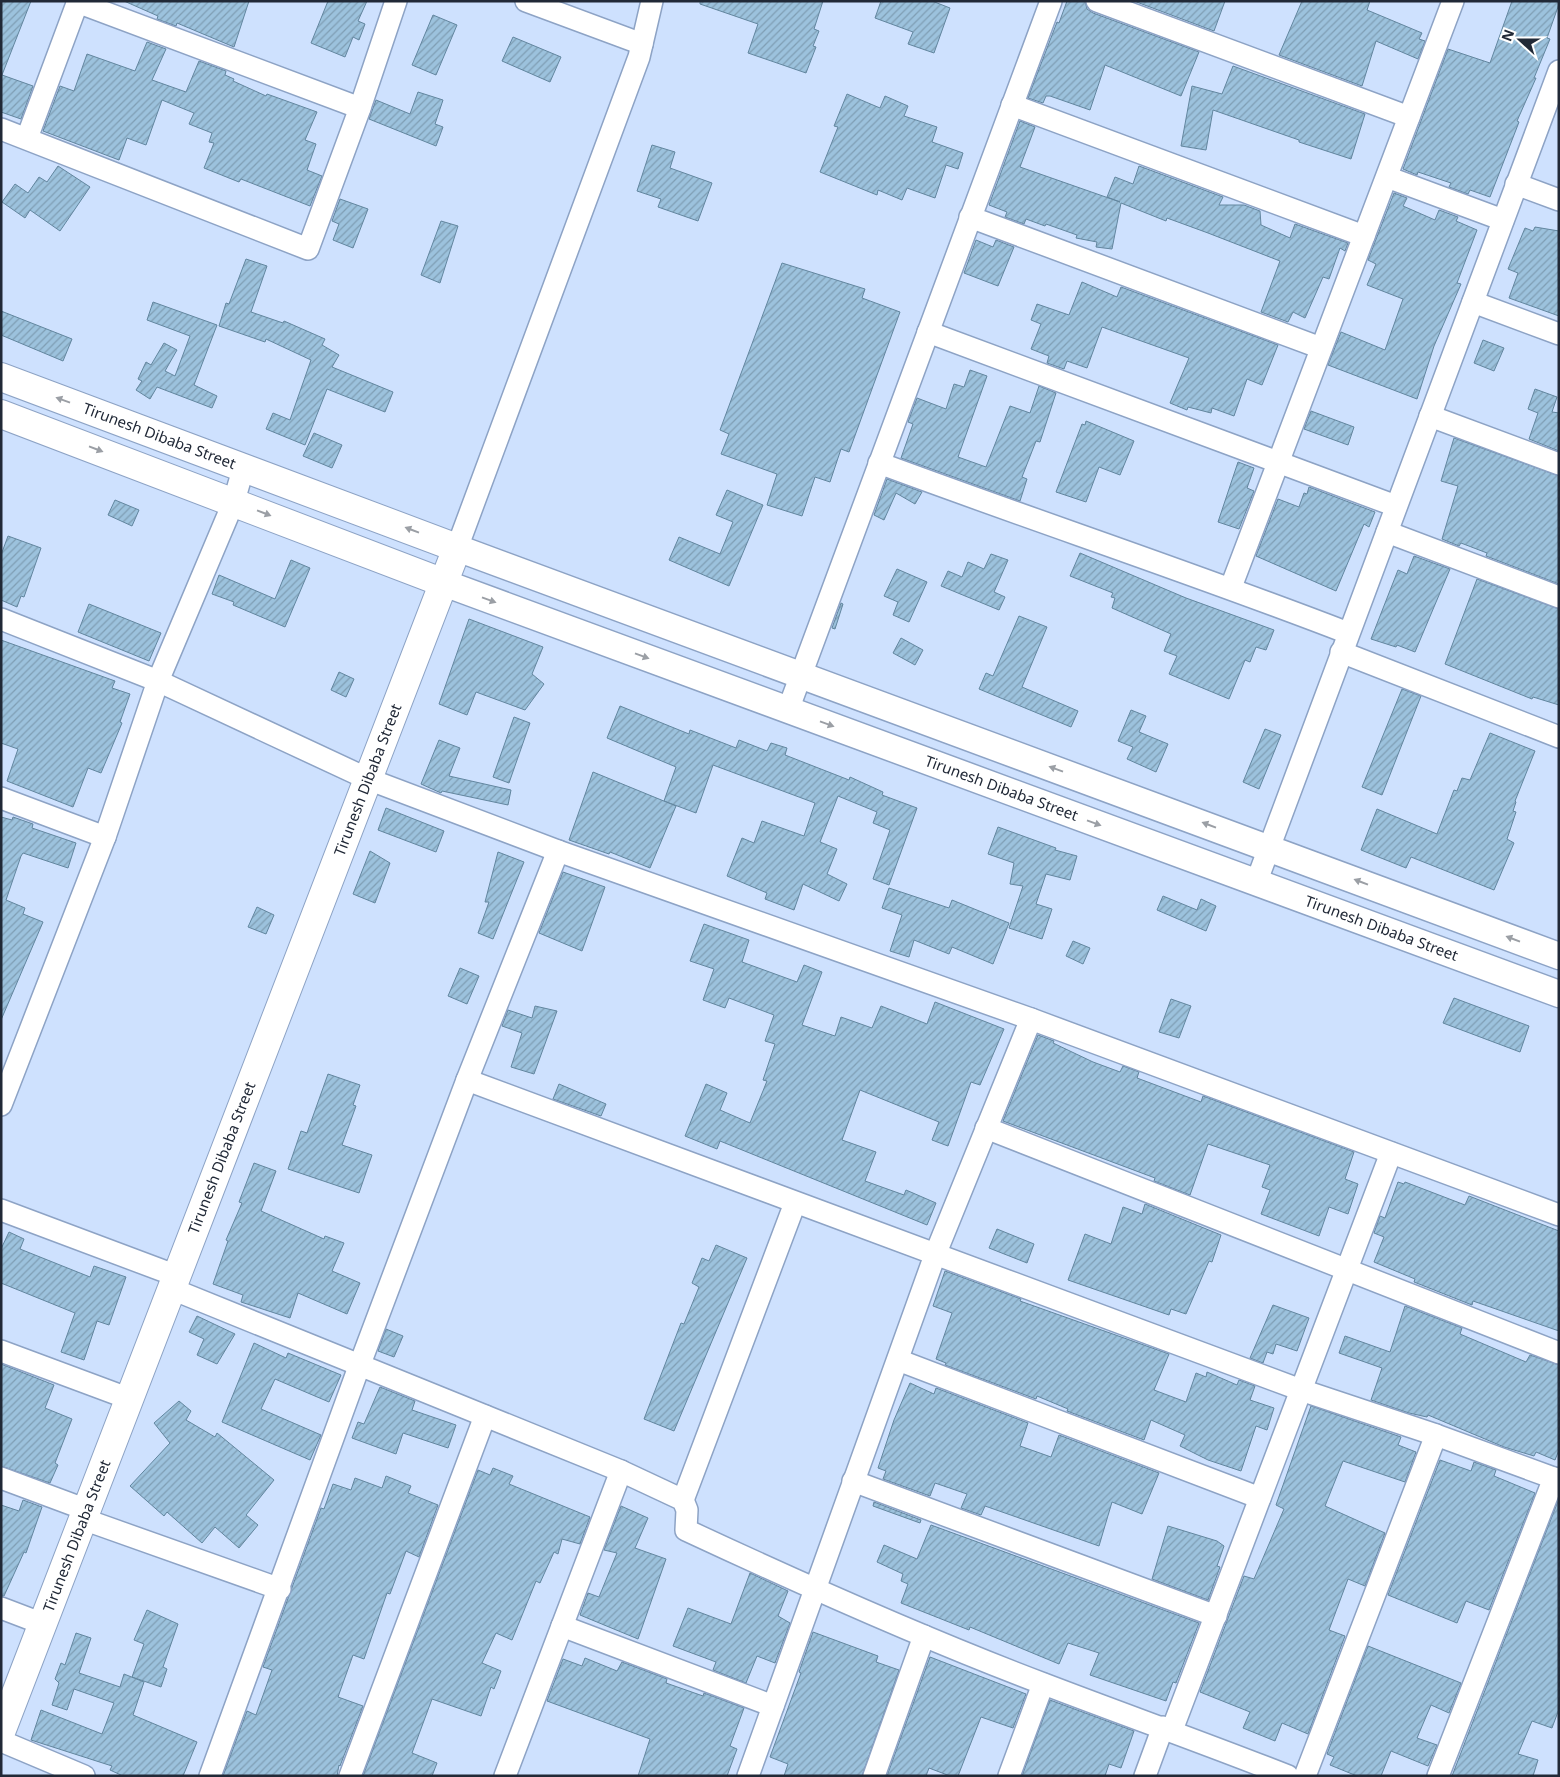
<svg xmlns="http://www.w3.org/2000/svg" width="1560" height="1777" viewBox="0 0 1560 1777" font-family="'Noto Sans',sans-serif">
<style>
.building{fill:url(#building-hatch);stroke:#62869f}
.lines{fill:none;stroke-linecap:round;stroke-linejoin:round}
.minor-casing{stroke:#8da3c5;stroke-width:24}
.tertiary-casing{stroke:#8da3c5;stroke-width:29}
.secondary-casing{stroke:#8da3c5;stroke-width:30}
.minor{stroke:#fff;stroke-width:21}
.tertiary{stroke:#fff;stroke-width:26}
.secondary{stroke:#fff;stroke-width:28}
.oneway{fill:#9b9fa5}
.labels{text-anchor:middle;stroke-width:5;stroke-linejoin:round;paint-order:stroke}
.street-label{font-size:15px;fill:#212937;stroke:#fff}
</style>
<defs>
<pattern id="building-hatch" width="6" height="6" patternUnits="userSpaceOnUse" patternTransform="scale(1.25)"><rect width="6" height="6" fill="#9cc2dd"/><path d="M-1 1l2-2M0 6l6-6M5 7l2-2" fill="none" stroke="#7f9eb4"/></pattern>
</defs>
<rect width="100%" height="100%" fill="#cee1fe"/>
<g class="building">
<path d="M1,1H31L2,75L33,86L21,119L1,112Z"/>
<path d="M124,1H249L234,47L177,23L176,26L157,19L158,16Z"/>
<path d="M328,1H367L358,21L365,24L359,40L353,37L345,57L311,43Z"/>
<path d="M700,1H823L814,29L819,31L813,46L816,47L806,73L748,53L758,24L700,4Z"/>
<path d="M881,1H932L950,8L934,53L908,44L913,32L875,18Z"/>
<path d="M1067,1H1085L1087,9L1093,13L1199,52L1181,96L1105,65L1090,110L1050,96H1046L1043,103L1028,98L1057,22L1059,23Z"/>
<path d="M1134,1H1225L1214,31Z"/>
<path d="M1302,1H1370L1367,10L1422,33L1419,39L1425,41L1418,59L1376,41L1362,86L1279,55Z"/>
<path d="M1512,1H1559V4L1547,38L1550,39L1534,78H1536L1517,121L1519,122L1490,197L1470,190L1468,194L1449,187L1451,183L1418,172L1417,175L1403,169L1448,49L1490,63Z"/>
<path d="M433,15L457,25L436,75L412,65Z"/>
<path d="M513,37L561,57L550,82L502,61Z"/>
<path d="M147,42L166,49L152,80L186,92L199,61L226,71L225,75L234,79L233,81L266,96L267,94L317,112L305,140L316,144L307,170L322,176L310,206L241,179L239,182L204,168L214,143L209,142L212,133L189,124L194,113L162,100L146,145L127,138L119,160L43,131L60,86L74,91L87,54L135,71Z"/>
<path d="M1233,66L1365,114L1351,159L1299,142V140L1213,110L1206,150L1181,146L1192,86L1222,94Z"/>
<path d="M418,92L443,100L435,124L443,127L436,146L369,119L376,100L410,114Z"/>
<path d="M847,94L880,108L885,96L908,106L904,116L937,127L932,142L963,153L958,169L946,165L935,198L907,188L902,200L878,190L877,195L820,172L838,127L834,126Z"/>
<path d="M1020,121L1035,127L1020,167L1120,202L1107,197L1115,177L1133,184L1139,166L1223,197L1219,205H1244L1260,211L1261,225L1290,238L1295,224L1348,243L1345,251L1340,248L1329,279L1323,277L1305,318L1293,312L1288,322L1261,312L1280,261L1208,233L1167,218L1166,221L1121,203L1112,249L1096,247L1097,242L1076,238L1077,235L1046,224L1045,226L1026,219L1024,224L1005,217L1007,212L989,205Z"/>
<path d="M652,145L675,152L670,168L712,183L698,221L658,207L661,199L637,191Z"/>
<path d="M58,166L90,187L60,231L30,210L25,218L2,202L15,184L28,193L39,177L47,182Z"/>
<path d="M1394,193L1407,198L1403,206L1435,220L1439,210L1458,217L1456,221L1477,230L1457,283L1461,284L1434,346L1417,399L1328,365L1341,332L1385,350L1403,299L1367,285L1376,264L1368,260Z"/>
<path d="M340,199L368,209L353,248L333,240L339,224L332,221Z"/>
<path d="M441,221L458,226L440,283L421,275Z"/>
<path d="M1535,227L1559,231V316L1509,298L1518,273L1508,269L1525,228L1533,231Z"/>
<path d="M976,240L993,247L996,240L1014,247L998,286L964,273Z"/>
<path d="M246,259L267,266L251,312L283,323L284,321L325,339L322,345L339,355L332,367L393,392L385,412L327,389L305,445L266,429L273,413L290,420L311,360L266,339L265,342L219,326L226,303L229,304Z"/>
<path d="M782,263L865,289L862,298L900,312L849,452L841,449L830,482L815,477L802,516L767,505L777,474L721,454L729,434L720,430Z"/>
<path d="M1082,282L1117,297L1121,287L1278,345L1262,385L1247,379L1234,416L1212,408L1211,413L1188,407L1187,410L1170,403L1189,358L1102,327L1087,368L1067,361L1064,369L1047,363L1049,356L1031,349L1041,324L1031,320L1037,304L1069,315Z"/>
<path d="M153,302L217,325L194,385L217,396L212,408L157,387L150,399L136,390L142,381L138,379L146,362L151,365L164,343L177,350L165,371L175,376L190,336L147,320Z"/>
<path d="M1,311L72,339L63,361L1,335Z"/>
<path d="M1483,340L1504,348L1494,371L1474,363Z"/>
<path d="M970,370L987,376L958,457L986,467L1010,406L1030,413L1039,386L1056,393L1040,442L1036,441L1022,477L1027,479L1020,501L901,458L913,424L908,422L917,398L946,409L954,384L964,387Z"/>
<path d="M1535,389L1557,397L1552,412L1559,413V451L1529,439L1538,413L1528,409Z"/>
<path d="M1311,411L1354,427L1348,445L1304,429Z"/>
<path d="M1086,421L1134,441L1120,475L1099,467L1086,502L1056,492L1082,424L1085,425Z"/>
<path d="M314,433L342,445L332,468L303,456Z"/>
<path d="M1454,438L1559,476V584L1486,556L1487,553L1461,543L1459,546L1442,539L1458,486L1441,481Z"/>
<path d="M1238,462L1254,468L1247,488L1254,491L1239,529L1218,522Z"/>
<path d="M887,479L922,492L915,504L896,493L884,520L874,515Z"/>
<path d="M1309,487L1375,512L1369,527L1364,524L1336,591L1256,556L1278,499L1299,507L1304,493L1307,494Z"/>
<path d="M727,490L763,505L729,586L669,560L679,537L720,554L733,522L716,515Z"/>
<path d="M115,500L139,510L132,526L108,515Z"/>
<path d="M8,536L41,548L24,597L21,596L17,607L1,600V555Z"/>
<path d="M1080,553L1186,598L1274,630L1266,650L1256,647L1250,662L1245,660L1229,699L1169,674L1177,656L1164,651L1171,634L1112,608L1115,598L1111,597L1113,593L1070,576Z"/>
<path d="M991,554L1008,560L994,592L1005,597L999,610L941,586L948,571L962,577L968,562L984,569Z"/>
<path d="M1414,556L1450,569L1415,652L1397,645L1396,647L1371,639L1398,570L1407,574Z"/>
<path d="M291,560L310,568L285,627L233,605L234,602L212,594L219,575L275,599Z"/>
<path d="M897,569L927,582L909,622L893,615L898,602L884,596Z"/>
<path d="M1477,579L1559,609V705L1533,697L1532,699L1445,664Z"/>
<path d="M841,603L843,604L835,629L832,628Z"/>
<path d="M89,604L161,633L149,661L78,632Z"/>
<path d="M1019,616L1047,627L1022,687L1078,711L1071,727L979,689L986,673L993,676Z"/>
<path d="M469,619L543,647L532,674L544,684L525,710L476,692L467,715L439,704Z"/>
<path d="M901,638L923,650L915,665L893,653Z"/>
<path d="M1,640L115,681L112,688L130,694L120,722L122,723L101,773L88,768L73,807L7,781L18,749L1,743Z"/>
<path d="M339,672L354,679L346,697L331,690Z"/>
<path d="M1402,689L1421,696L1382,795L1362,787Z"/>
<path d="M620,706L689,734L690,730L736,748L739,740L767,751L771,743L787,748L785,755L849,780L850,777L883,792L882,795L917,808L889,885L873,879L890,830L873,823L877,812L838,796L820,842L837,849L827,874L847,884L839,901L803,884L794,910L765,899L767,893L727,876L742,838L754,843L762,821L804,836L815,803L713,765L696,813L664,801L676,767L607,738Z"/>
<path d="M1131,710L1146,716L1139,732L1168,744L1156,772L1127,759L1133,747L1118,741Z"/>
<path d="M514,717L530,723L509,783L493,777Z"/>
<path d="M1265,729L1281,735L1259,789L1243,782Z"/>
<path d="M1490,733L1535,751L1515,801L1516,802L1513,811L1516,812L1507,839L1514,843L1494,890L1411,857L1406,868L1361,850L1377,809L1437,834L1454,790L1457,791L1462,778L1470,780Z"/>
<path d="M439,740L460,748L449,776L511,790L508,805L442,791L441,793L421,784Z"/>
<path d="M593,772L676,806L650,868L610,852L609,854L569,840Z"/>
<path d="M386,808L444,831L436,852L378,830Z"/>
<path d="M1,817L12,820L13,817L33,824L32,828L76,843L68,868L23,853L21,856L6,900L25,908L23,914L43,922L1,1020Z"/>
<path d="M998,827L1056,848L1055,850L1077,856L1070,880L1046,874L1036,904L1052,909L1042,939L1009,928L1023,886L1010,884L1014,863L988,854Z"/>
<path d="M370,851L390,863L375,903L353,894Z"/>
<path d="M498,852L524,862L493,939L478,933L489,902H485Z"/>
<path d="M563,872L605,887L582,951L539,933Z"/>
<path d="M889,888L949,908L952,900L1009,923L993,964L952,947L949,954L914,940L909,957L890,951L902,915L882,908Z"/>
<path d="M1163,896L1197,910L1201,899L1216,906L1206,931L1157,910Z"/>
<path d="M257,907L274,915L266,934L248,927Z"/>
<path d="M704,924L749,940L742,962L797,982L804,965L822,972L802,1025L835,1036L841,1017L872,1028L881,1006L927,1024L935,1002L1004,1029L980,1085L971,1082L948,1146L932,1140L939,1122L860,1090L842,1140L876,1152L865,1181L904,1195L906,1190L936,1203L927,1225L720,1141L717,1149L685,1136L706,1084L727,1093L720,1110L750,1123L767,1081L763,1080L775,1044L765,1041L774,1015L729,998L725,1008L703,1000L714,969L690,961Z"/>
<path d="M1073,941L1090,948L1083,964L1066,956Z"/>
<path d="M460,968L479,976L467,1004L448,996Z"/>
<path d="M1454,998L1529,1026L1520,1052L1443,1023Z"/>
<path d="M1171,999L1191,1006L1179,1038L1159,1032Z"/>
<path d="M535,1006L557,1011L534,1074L511,1067L522,1033L502,1026L508,1010L532,1018Z"/>
<path d="M1038,1035L1054,1041L1053,1043L1093,1062L1120,1072L1123,1066L1139,1072L1137,1078L1201,1102L1203,1096L1354,1152L1345,1179L1358,1184L1348,1214L1329,1207L1319,1236L1261,1214L1270,1190L1262,1187L1270,1165L1208,1144L1190,1195L1154,1181L1155,1178L1003,1121Z"/>
<path d="M328,1074L360,1085L353,1105L356,1106L342,1145L372,1155L359,1193L288,1169L301,1131L307,1133Z"/>
<path d="M559,1084L606,1104L601,1116L553,1099Z"/>
<path d="M254,1163L276,1171L261,1211L324,1239L325,1236L344,1243L332,1271L360,1283L347,1314L298,1293L290,1318L241,1302L243,1295L213,1284L228,1241L226,1240L242,1203L239,1202Z"/>
<path d="M1398,1182L1404,1184L1405,1182L1465,1205L1469,1196L1559,1231V1331L1473,1301L1472,1305L1414,1282L1415,1279L1374,1262L1384,1237L1374,1233L1380,1216L1385,1218Z"/>
<path d="M1145,1204L1221,1235L1212,1262L1209,1261L1186,1314L1171,1309L1169,1315L1068,1280L1085,1234L1111,1244L1123,1207L1142,1214Z"/>
<path d="M997,1229L1034,1244L1027,1263L989,1248Z"/>
<path d="M9,1232L24,1239L20,1249L90,1277L94,1266L126,1277L109,1325L97,1321L84,1360L61,1352L75,1313L1,1283V1249Z"/>
<path d="M716,1245L747,1258L674,1431L644,1419L681,1323L684,1324L699,1287L692,1283L702,1258L709,1261Z"/>
<path d="M945,1271L1021,1299L1020,1301L1169,1354L1154,1390L1186,1402L1196,1373L1206,1377L1207,1372L1237,1385L1239,1380L1255,1386L1250,1400L1274,1408L1267,1430L1256,1426L1241,1471L1208,1460L1180,1446L1185,1435L1151,1420L1144,1440L1067,1411L1068,1409L1037,1396L1036,1399L945,1365L946,1363L936,1359L952,1313L933,1306Z"/>
<path d="M1273,1305L1309,1318L1297,1351L1276,1344L1273,1354L1267,1352L1263,1363L1250,1358Z"/>
<path d="M1405,1306L1462,1328L1460,1334L1526,1362L1530,1355L1559,1365V1450L1555,1460L1536,1452L1534,1456L1504,1447L1428,1415L1427,1417L1409,1413L1371,1400L1382,1368L1339,1353L1345,1336L1390,1352Z"/>
<path d="M197,1316L235,1334L217,1364L197,1355L204,1339L189,1332Z"/>
<path d="M386,1329L403,1336L394,1357L378,1351Z"/>
<path d="M254,1343L286,1358L288,1353L341,1375L329,1402L275,1379L261,1409L321,1435L310,1460L222,1422Z"/>
<path d="M1,1364L54,1385L45,1408L72,1419L55,1463L58,1465L50,1483L1,1466Z"/>
<path d="M910,1383L934,1394L936,1388L1028,1423L1020,1446L1051,1457L1059,1435L1159,1473L1142,1514L1112,1502L1099,1546L985,1506L981,1515L961,1508L967,1494L935,1483L930,1496L883,1479L886,1471L878,1468L894,1420Z"/>
<path d="M380,1387L415,1401L412,1410L456,1425L448,1448L403,1433L396,1454L352,1438L358,1422L364,1424Z"/>
<path d="M179,1401L191,1411L186,1420L215,1437L217,1433L274,1480L246,1515L258,1525L239,1548L215,1527L202,1543L167,1512L164,1516L130,1486L170,1443L154,1423Z"/>
<path d="M1311,1406L1401,1437L1398,1445L1416,1452L1405,1482L1343,1461L1325,1506L1385,1533L1365,1586L1348,1579L1329,1630L1345,1636L1308,1734L1282,1723L1275,1741L1243,1728L1250,1712L1200,1692L1244,1576L1254,1579L1284,1509L1276,1505Z"/>
<path d="M1440,1460L1471,1471L1474,1462L1496,1470L1494,1476L1535,1493L1489,1610L1466,1601L1457,1623L1388,1595Z"/>
<path d="M493,1468L513,1476L509,1484L590,1517L580,1544L562,1539L558,1554L554,1552L540,1583L536,1581L512,1640L496,1633L482,1663L501,1671L494,1689L491,1687L481,1716L432,1699L412,1753L437,1763L432,1776H363L478,1470L490,1475Z"/>
<path d="M386,1476L411,1486L408,1493L438,1505L419,1557L406,1551L390,1594L387,1593L364,1659L353,1655L338,1697L363,1706L340,1766L339,1765L337,1776H223L247,1711L256,1715L272,1670L263,1667L321,1508L324,1509L333,1484L351,1490L355,1478L382,1488Z"/>
<path d="M23,1500L42,1507L26,1553L24,1552L4,1596H1V1505L19,1511Z"/>
<path d="M1558,1501L1559,1709L1552,1728L1532,1721L1518,1754L1538,1760L1533,1776H1452Z"/>
<path d="M874,1502L921,1520L920,1523L873,1506Z"/>
<path d="M621,1506L648,1518L635,1548L666,1559L638,1639L580,1615L588,1593L599,1597L617,1553L604,1550Z"/>
<path d="M931,1525L1199,1623L1176,1683L1173,1682L1166,1701L1090,1675L1099,1653L1068,1643L1059,1664L970,1627L969,1630L901,1603L908,1584L901,1581L903,1574L877,1562L884,1545L917,1559Z"/>
<path d="M1168,1526L1217,1541L1224,1546L1217,1566L1220,1567L1208,1600L1152,1579Z"/>
<path d="M750,1573L788,1591L778,1616L790,1623L775,1663L757,1656L746,1683L713,1670L716,1662L673,1646L688,1608L731,1624Z"/>
<path d="M147,1610L178,1624L163,1667L167,1669L161,1687L132,1677L144,1644L134,1640Z"/>
<path d="M813,1632L878,1656L876,1662L899,1670L862,1776H784L788,1764L770,1757L801,1673L799,1672Z"/>
<path d="M76,1633L91,1638L79,1673L120,1687L124,1674L144,1682L133,1715L197,1742L183,1776H123L110,1770L112,1766L31,1740L41,1710L102,1734L114,1703L74,1689L67,1710L52,1705L59,1683L55,1679L61,1663L65,1665Z"/>
<path d="M1368,1646L1461,1683L1449,1713L1431,1705L1417,1738L1437,1745L1428,1766L1391,1751L1381,1776H1357L1330,1765L1334,1757L1327,1754Z"/>
<path d="M930,1657L1026,1694L1013,1728L981,1717L958,1776H950L929,1768L926,1776H887Z"/>
<path d="M585,1658L617,1671L622,1662L667,1679L666,1683L703,1696L704,1693L744,1708L730,1746L737,1749L727,1776H638L650,1739L547,1701L563,1659L582,1666Z"/>
<path d="M1050,1700L1134,1731L1121,1768L1109,1764L1105,1776H1022Z"/>
</g>
<g class="lines">
<defs>
<g id="minor">
<path d="M526,1L642,44"/>
<path d="M1097,1L1409,117"/>
<path d="M77,2L360,108"/>
<path d="M1012,105L1364,236"/>
<path d="M1,129L308,249L360,108L396,1"/>
<path d="M27,138L78,1"/>
<path d="M1387,177L1503,220"/>
<path d="M1516,184L1559,200"/>
<path d="M970,217L1321,348"/>
<path d="M1473,302L1559,334"/>
<path d="M928,332L1396,506"/>
<path d="M1430,416L1559,464"/>
<path d="M879,463C1035,521 1193,573 1348,633"/>
<path d="M1387,532L1559,597"/>
<path d="M457,548L639,57L652,1"/>
<path d="M1231,587L1453,1"/>
<path d="M1,619L158,681L368,779L558,851L1031,1019L1559,1215"/>
<path d="M1341,652L1559,737"/>
<path d="M788,710L1051,1"/>
<path d="M1,798L105,837"/>
<path d="M1256,883L1559,71"/>
<path d="M467,1080L1301,1390L1436,1435L1559,1480"/>
<path d="M1,1105L105,837L158,681L234,501L244,466"/>
<path d="M986,1128L1559,1353"/>
<path d="M1,1210L177,1276"/>
<path d="M172,1289L621,1471L683,1500L687,1510L686,1530C804,1585 922,1638 1044,1684C1125,1715 1207,1744 1288,1776"/>
<path d="M1,1351L130,1399"/>
<path d="M898,1360L1260,1498"/>
<path d="M1,1478L87,1510"/>
<path d="M853,1481L1216,1616"/>
<path d="M683,1500L795,1203"/>
<path d="M83,1519L280,1589"/>
<path d="M1,1608L43,1624"/>
<path d="M562,1626L773,1706"/>
<path d="M1172,1730L1391,1153"/>
<path d="M1,1741L84,1776"/>
<path d="M210,1776L360,1364L467,1080L558,851"/>
<path d="M350,1776L485,1416"/>
<path d="M505,1776L621,1471"/>
<path d="M748,1776L935,1255L1031,1019"/>
<path d="M874,1776L924,1636"/>
<path d="M1009,1776L1043,1684"/>
<path d="M1145,1776L1163,1727"/>
<path d="M1305,1776L1436,1435"/>
<path d="M1438,1776L1554,1478"/>
</g>
<g id="tertiary">
<path d="M457,548L1559,956"/>
<path id="s1" d="M444,583L1559,994"/>
</g>
<g id="secondary">
<path id="s2" d="M1,377L457,548L1,1732"/>
<path d="M1,414L444,583"/>
</g>
</defs>
<use href="#minor" class="minor-casing"/>
<use href="#tertiary" class="tertiary-casing"/>
<use href="#secondary" class="secondary-casing"/>
<use href="#minor" class="minor"/>
<use href="#tertiary" class="tertiary"/>
<use href="#secondary" class="secondary"/>
</g>
<defs><path id="oneway-solid" d="M-6-.8H1V-3.2L6.5 0L1 3.2V.8H-6Z" transform="scale(1.25)"/></defs>
<g class="oneway">
<use href="#oneway-solid" transform="translate(63 400) rotate(-160)"/>
<use href="#oneway-solid" transform="translate(96 449) rotate(21)"/>
<use href="#oneway-solid" transform="translate(264 513) rotate(21)"/>
<use href="#oneway-solid" transform="translate(412 530) rotate(-159)"/>
<use href="#oneway-solid" transform="translate(489 600) rotate(20)"/>
<use href="#oneway-solid" transform="translate(642 656) rotate(20)"/>
<use href="#oneway-solid" transform="translate(827 724) rotate(20)"/>
<use href="#oneway-solid" transform="translate(1056 769) rotate(-160)"/>
<use href="#oneway-solid" transform="translate(1094 823) rotate(20)"/>
<use href="#oneway-solid" transform="translate(1209 825) rotate(-159)"/>
<use href="#oneway-solid" transform="translate(1361 882) rotate(-159)"/>
<use href="#oneway-solid" transform="translate(1513 939) rotate(-159)"/>
</g>
<g class="labels">
<g class="street-label">
<text dy="5" stroke="none"><textPath href="#s2" startOffset="169">Tirunesh Dibaba Street</textPath></text>
<text transform="translate(368 780) rotate(-69)" y="5">Tirunesh Dibaba Street</text>
<text dy="5" stroke="none"><textPath href="#s1" startOffset="594">Tirunesh Dibaba Street</textPath></text>
<text dy="5" stroke="none"><textPath href="#s1" startOffset="999">Tirunesh Dibaba Street</textPath></text>
<text transform="translate(222 1158) rotate(-69)" y="5">Tirunesh Dibaba Street</text>
<text transform="translate(77 1536) rotate(-69)" y="5">Tirunesh Dibaba Street</text>
</g>
</g>
<rect width="1560" height="1777" fill="none" stroke="#212937" stroke-width="5"/>
<g transform="translate(1520 40) rotate(291)" stroke="#ffffff" stroke-width="4" paint-order="stroke">
<path d="M0-4L9 19L0 12L-9 19Z" fill="#212937"/>
<text y="-8" font-size="14" font-weight="bold" text-anchor="middle" fill="#212937">N</text>
</g>
</svg>
